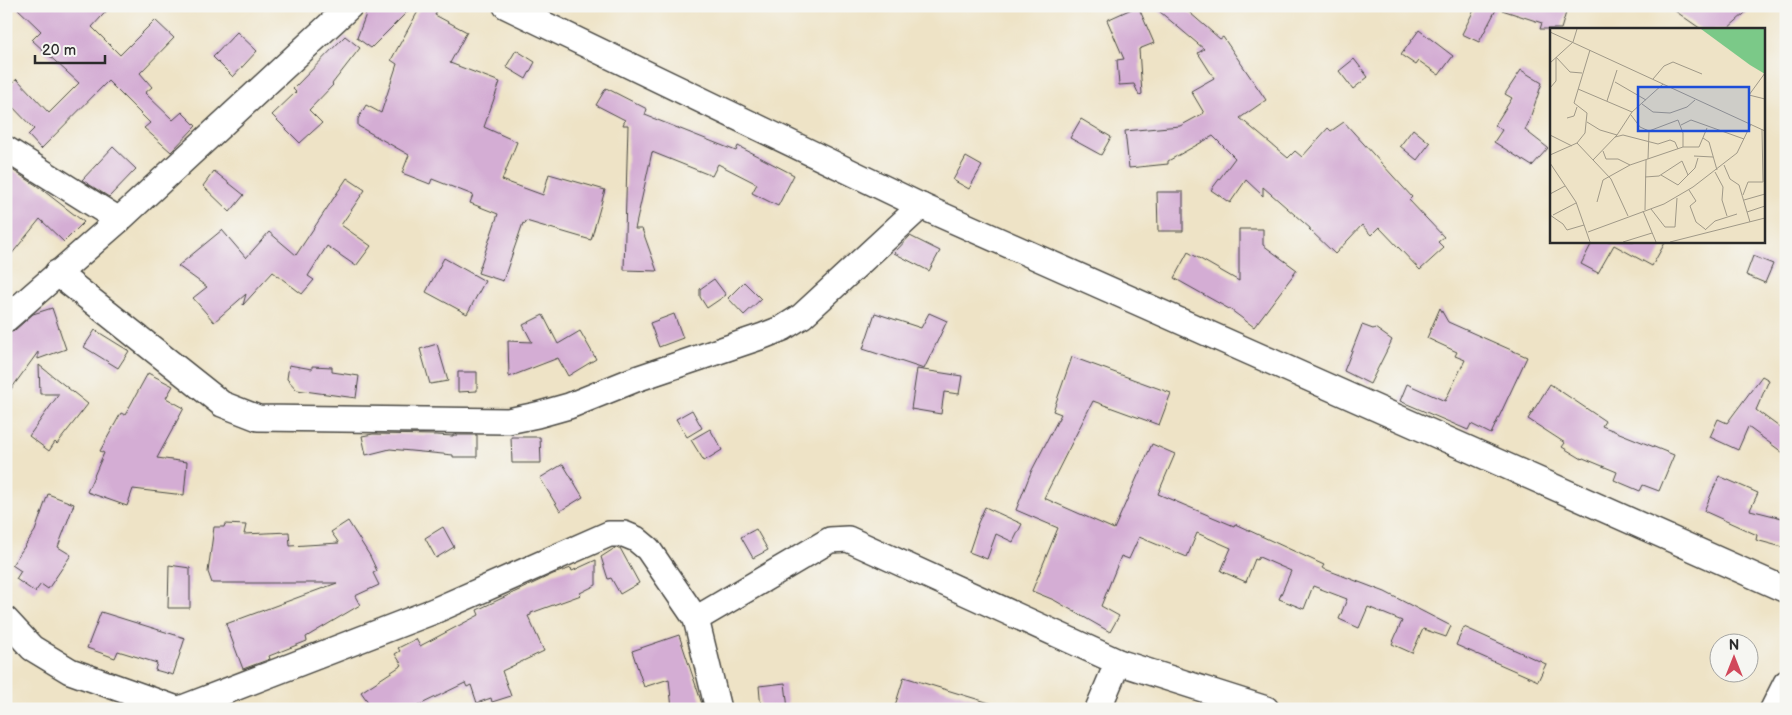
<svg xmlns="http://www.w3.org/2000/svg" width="1792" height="715" viewBox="0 0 1792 715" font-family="'Balsamiq Sans',sans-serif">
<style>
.building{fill:#d4add4}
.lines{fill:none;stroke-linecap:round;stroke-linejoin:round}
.minor-casing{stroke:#484742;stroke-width:28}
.minor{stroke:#fff;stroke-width:25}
.inset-road{fill:none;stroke:#a09988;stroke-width:1}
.view{fill:#1d4ed8;fill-opacity:0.15;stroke:#1d4ed8;stroke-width:2.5}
.inset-edge{fill:none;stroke:#2b2b2b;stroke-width:2.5}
</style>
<rect width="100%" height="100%" fill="#f6f6f2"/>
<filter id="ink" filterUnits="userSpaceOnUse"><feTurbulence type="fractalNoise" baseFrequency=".02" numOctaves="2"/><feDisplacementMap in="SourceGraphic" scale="10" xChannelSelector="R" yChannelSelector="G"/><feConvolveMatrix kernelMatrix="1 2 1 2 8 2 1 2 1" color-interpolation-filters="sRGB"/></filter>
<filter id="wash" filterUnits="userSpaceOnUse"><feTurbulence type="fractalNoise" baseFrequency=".0096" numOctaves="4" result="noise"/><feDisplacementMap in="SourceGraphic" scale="20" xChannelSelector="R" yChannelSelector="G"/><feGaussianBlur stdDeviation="1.12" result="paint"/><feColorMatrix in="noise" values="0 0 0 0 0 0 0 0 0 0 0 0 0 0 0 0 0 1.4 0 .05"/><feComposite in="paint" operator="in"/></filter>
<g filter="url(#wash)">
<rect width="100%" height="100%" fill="#eee3c6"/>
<g id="blocks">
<g class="building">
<path d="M15,6H111L92,27L120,55L155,20L174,38L140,73L152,87L145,93L173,120L182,112L196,126L171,152L144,128L150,123L108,81L41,149L28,135L34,129L6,100V89L17,79L49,113L79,83L32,40L41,31Z"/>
<path d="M369,6H413L371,48L357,38Z"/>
<path d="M421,6H439L435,15L467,32L450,63L500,82L484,127L517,142L502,180L543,195L549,174L605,190L591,240L526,221L525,224L523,223L503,281L478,273L498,214L470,203L473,195L432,179L430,184L402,173L409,155L358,126V119L366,105L381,113L397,64L391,60Z"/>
<path d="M1138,6L1154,43L1139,49L1142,94L1139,95L1134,84L1119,85L1117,60L1124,59L1107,20Z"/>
<path d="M1153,6H1182L1220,39L1223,37L1266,100L1240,118L1288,158L1295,151L1302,157L1328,128L1331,131L1344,122L1412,197L1409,200L1444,237L1438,242L1444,248L1420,270L1379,227L1371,235L1362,225L1335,254L1309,229H1311L1263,187V196L1246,180L1230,203L1211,190L1235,158L1213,136L1168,161V164L1129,168L1125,131L1180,126L1204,113L1191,91L1214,78L1198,53L1204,49Z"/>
<path d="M1476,6H1498L1479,42L1462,34Z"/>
<path d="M1502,6H1568L1561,29H1540L1542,23L1502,10Z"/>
<path d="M1668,6H1753L1727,29H1701Z"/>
<path d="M1419,30L1453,56L1439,75L1419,61L1416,65L1401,55Z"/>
<path d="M237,32L257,51L233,77L213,57Z"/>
<path d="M345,36L360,48L332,84L333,85L309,110L322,123L300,143L272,115L296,92L293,89Z"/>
<path d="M516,50L535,62L526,79L506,67Z"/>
<path d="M1354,59L1368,77L1353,89L1339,71Z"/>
<path d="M1521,70L1542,83L1528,124L1525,130L1548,148L1532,166L1494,142L1502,130L1495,125L1512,98L1505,94Z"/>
<path d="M606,88L647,109L645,115L736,151L738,146L794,175L778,206L752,193L757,184L718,164L712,176L652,152L635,229H642L657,271L624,270L628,125H623L625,120L596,105Z"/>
<path d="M1081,119L1111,137L1101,155L1070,138Z"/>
<path d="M1413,129L1430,143L1417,160L1400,146Z"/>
<path d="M113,147L136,169L109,197L82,180Z"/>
<path d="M966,157L982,166L969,189L953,180Z"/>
<path d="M6,166L36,185L84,222L64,242L40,219L6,261Z"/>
<path d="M214,171L244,195L230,212L203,186Z"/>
<path d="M347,178L365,190L341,225L371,246L356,266L327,246L308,276L314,280L302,294L273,272L243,305L246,294L214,322L193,298L207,287L178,266L222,230L246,258L269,232L296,255Z"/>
<path d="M1157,192H1183V231H1158Z"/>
<path d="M1239,229H1263V245L1297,270L1254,327L1231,310L1174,278L1188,252L1239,281Z"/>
<path d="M910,236L940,251L929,271L894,253Z"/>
<path d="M1593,241H1666L1652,266L1614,245L1598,273L1581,264Z"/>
<path d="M1753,256L1773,264L1765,283L1746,275Z"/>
<path d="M444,258L485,281L467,314L426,292Z"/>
<path d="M714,279L726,295L707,308L700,297V289Z"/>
<path d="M744,282L761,299L744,315L728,298Z"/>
<path d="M52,308L66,349L38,359V352L6,396V333L15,330L33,314Z"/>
<path d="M1440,308L1448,322L1527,357L1491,434L1471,424L1468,430L1400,401L1407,384L1445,401L1465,360L1455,356L1457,352L1427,338Z"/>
<path d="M875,313L921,328L929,313L947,321L924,369L863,349Z"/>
<path d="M674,314L683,338L659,347L650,323Z"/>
<path d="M543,315L558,344L580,331L596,359L568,376L558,358L509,377L508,341L532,342L523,325Z"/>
<path d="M1362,325L1373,329L1375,328L1392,340L1370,384L1344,371Z"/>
<path d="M95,330L129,351L118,368L84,347Z"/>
<path d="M437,344L448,381L430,384L420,349Z"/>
<path d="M1072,357L1171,393L1159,425L1093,401L1044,498L1114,529L1152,444L1175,454L1158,494L1234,526L1235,524L1324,565L1322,568L1385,592L1451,626L1446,637L1423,629L1412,653L1392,644L1402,621L1368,607L1359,628L1339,619L1347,599L1313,586L1304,609L1279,599L1291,571L1259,557L1257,560L1255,559L1246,582L1221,571L1231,548L1197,533L1187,557L1139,537L1129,559L1121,556L1101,606L1119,616L1110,632L1054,600L1032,591L1058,528L1016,510L1031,472L1061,414L1053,411Z"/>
<path d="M39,365L88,404L57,444L55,442L49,451L29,436L59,394H40Z"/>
<path d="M289,365L312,369V366L332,367V372L359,376L356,398L297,390L287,379Z"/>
<path d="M917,369L962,376L959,394L944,392L941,414L911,409Z"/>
<path d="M458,372H477V391L458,392Z"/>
<path d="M148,373L173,386L166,398L184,408L157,458L187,462L184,495L133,489L127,506L87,492L104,453L100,451L121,413L125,415Z"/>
<path d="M1762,376L1769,380L1756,410L1786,432V455L1748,427L1738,450L1710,437L1718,419L1727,423Z"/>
<path d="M1550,384L1605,421L1602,426L1674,455L1659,491L1643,485L1640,491L1614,480L1617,472L1583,458L1582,459L1562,447L1565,443L1528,419Z"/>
<path d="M692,410L702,428L687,437L676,419Z"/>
<path d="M710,429L722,450L704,461L691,440Z"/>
<path d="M373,434L436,435L453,436V435H477V457H453V455L390,449L366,455L362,436Z"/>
<path d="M511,437H540L541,463H512Z"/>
<path d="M563,464L583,497L560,511L540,478Z"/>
<path d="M1719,476L1758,493L1750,510L1786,519V548L1756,540L1757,535L1704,511Z"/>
<path d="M48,494L74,504L58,547L71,555L48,589L41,584L35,592L16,579L21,571L12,565L35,531Z"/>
<path d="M985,507L1022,524L1013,542L996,534L987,559L969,552L978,525H977Z"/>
<path d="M348,521L370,556L377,571L373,573L379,585L355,596L360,605L306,637L307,641L269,656L270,659L243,669L226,624L337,583H212L208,572L214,527H224L225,524L246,525L244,534L289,532L290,546L339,543L331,532Z"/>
<path d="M443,527L454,547L436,558L425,538Z"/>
<path d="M756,529L768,550L753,558L741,537Z"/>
<path d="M615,548H620L639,583L620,594L611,578L608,579L601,557Z"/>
<path d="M596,560V585L580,593L581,595L531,613V615L528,616L544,651L502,671L511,696L492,702L491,698L477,703L471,685L467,687L465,683L411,709H373L361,692L402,665L395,654L400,651L398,648L416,639L420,646L479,615L477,610L553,574L571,568L572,571Z"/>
<path d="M169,565L190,568V608H168Z"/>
<path d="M101,612L185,638L173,675L155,670L157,663L118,651L115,658L87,648Z"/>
<path d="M1464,627L1546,664L1538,681L1456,645Z"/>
<path d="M679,635L703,707V709H672L669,679L644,687L632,651Z"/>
<path d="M904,677L993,704L992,709H894Z"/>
<path d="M785,683L788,709H761L759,686Z"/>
</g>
</g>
</g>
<g filter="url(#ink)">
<use href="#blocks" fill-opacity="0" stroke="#484742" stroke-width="1"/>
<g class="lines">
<defs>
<g id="minor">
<path d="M506,6L921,206L1786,590"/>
<path d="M6,149L119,220"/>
<path d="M57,273L222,404L258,418L508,421L537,415L569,406L636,379L763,336L783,328L802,316L921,206"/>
<path d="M6,319L119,220L350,6"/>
<path d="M696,619L830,540L848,539L1118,662L1266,709"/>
<path d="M6,620L32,648L70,671L177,709"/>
<path d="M180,709L434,611L609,534H624L636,539L648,549L696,619L718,709"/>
<path d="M1098,709L1118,662"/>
<path d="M1773,709L1786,683"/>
</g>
</defs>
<use href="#minor" class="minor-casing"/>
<use href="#minor" class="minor"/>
</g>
</g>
<g transform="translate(1550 28)">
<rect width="215" height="215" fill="#eee3c6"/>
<path d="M151,1H215V46L200,37Z" fill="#7bc988"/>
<path class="inset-road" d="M0,4L215,103M6,29L20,44L32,45M0,35L23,14L27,1M215,45L199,67L215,71M103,51L114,38L123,34L152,46M65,54L96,72M0,60L6,53V30M28,61L82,84M57,73L67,42M92,76L103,84L120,85L137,79L145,72M81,87L90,99L99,103L128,92L133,105V119M17,90L24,88L27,79M37,94L50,102L67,107M131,97L141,92L194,111M0,107L22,118M65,109L73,107L108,116L120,112L125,114L128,121M153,110L159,114L167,142M27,115L61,151L78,188M53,123L56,131H68L80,137M0,127L27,115L35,105L37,85L24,75L40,22M144,128L163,129M98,131L99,103M43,132L67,107L82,84L113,56M0,135L26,174L40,214M174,137L180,151L189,157L200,194M165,144L173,159L172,172L177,188M111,147L128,157L145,140L148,130M95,149L109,148L132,133L138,147M139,162L146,173L140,178L146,194L155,201M0,166L15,158M193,167L198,154H213L212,101M194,172L215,166M47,174L53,152L80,137L133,119H149L157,100M101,181L115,199H125L127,170M95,182L96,132M93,183L106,214M197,184L215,178M0,187L13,196L17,202L34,197M3,187L26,175M155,202L165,193L187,186M38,204L114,176L143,159L187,125L201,96M73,214L102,205M120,214L215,190"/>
<path class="view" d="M88,59H199V103H88Z"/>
<rect width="215" height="215" class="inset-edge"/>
</g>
<rect width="1792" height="715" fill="none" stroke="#f6f6f2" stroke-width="25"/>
<g transform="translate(1734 658)"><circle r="24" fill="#f6f6f2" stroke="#a5a5a2"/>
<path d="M0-4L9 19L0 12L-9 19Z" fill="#d1495b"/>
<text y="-8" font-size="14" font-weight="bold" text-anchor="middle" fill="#2b2b2b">N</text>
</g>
<path d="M35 55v8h70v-8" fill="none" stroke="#2b2b2b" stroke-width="2.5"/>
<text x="42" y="55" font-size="15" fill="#2b2b2b" stroke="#f6f6f2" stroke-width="4" paint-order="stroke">20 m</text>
</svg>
